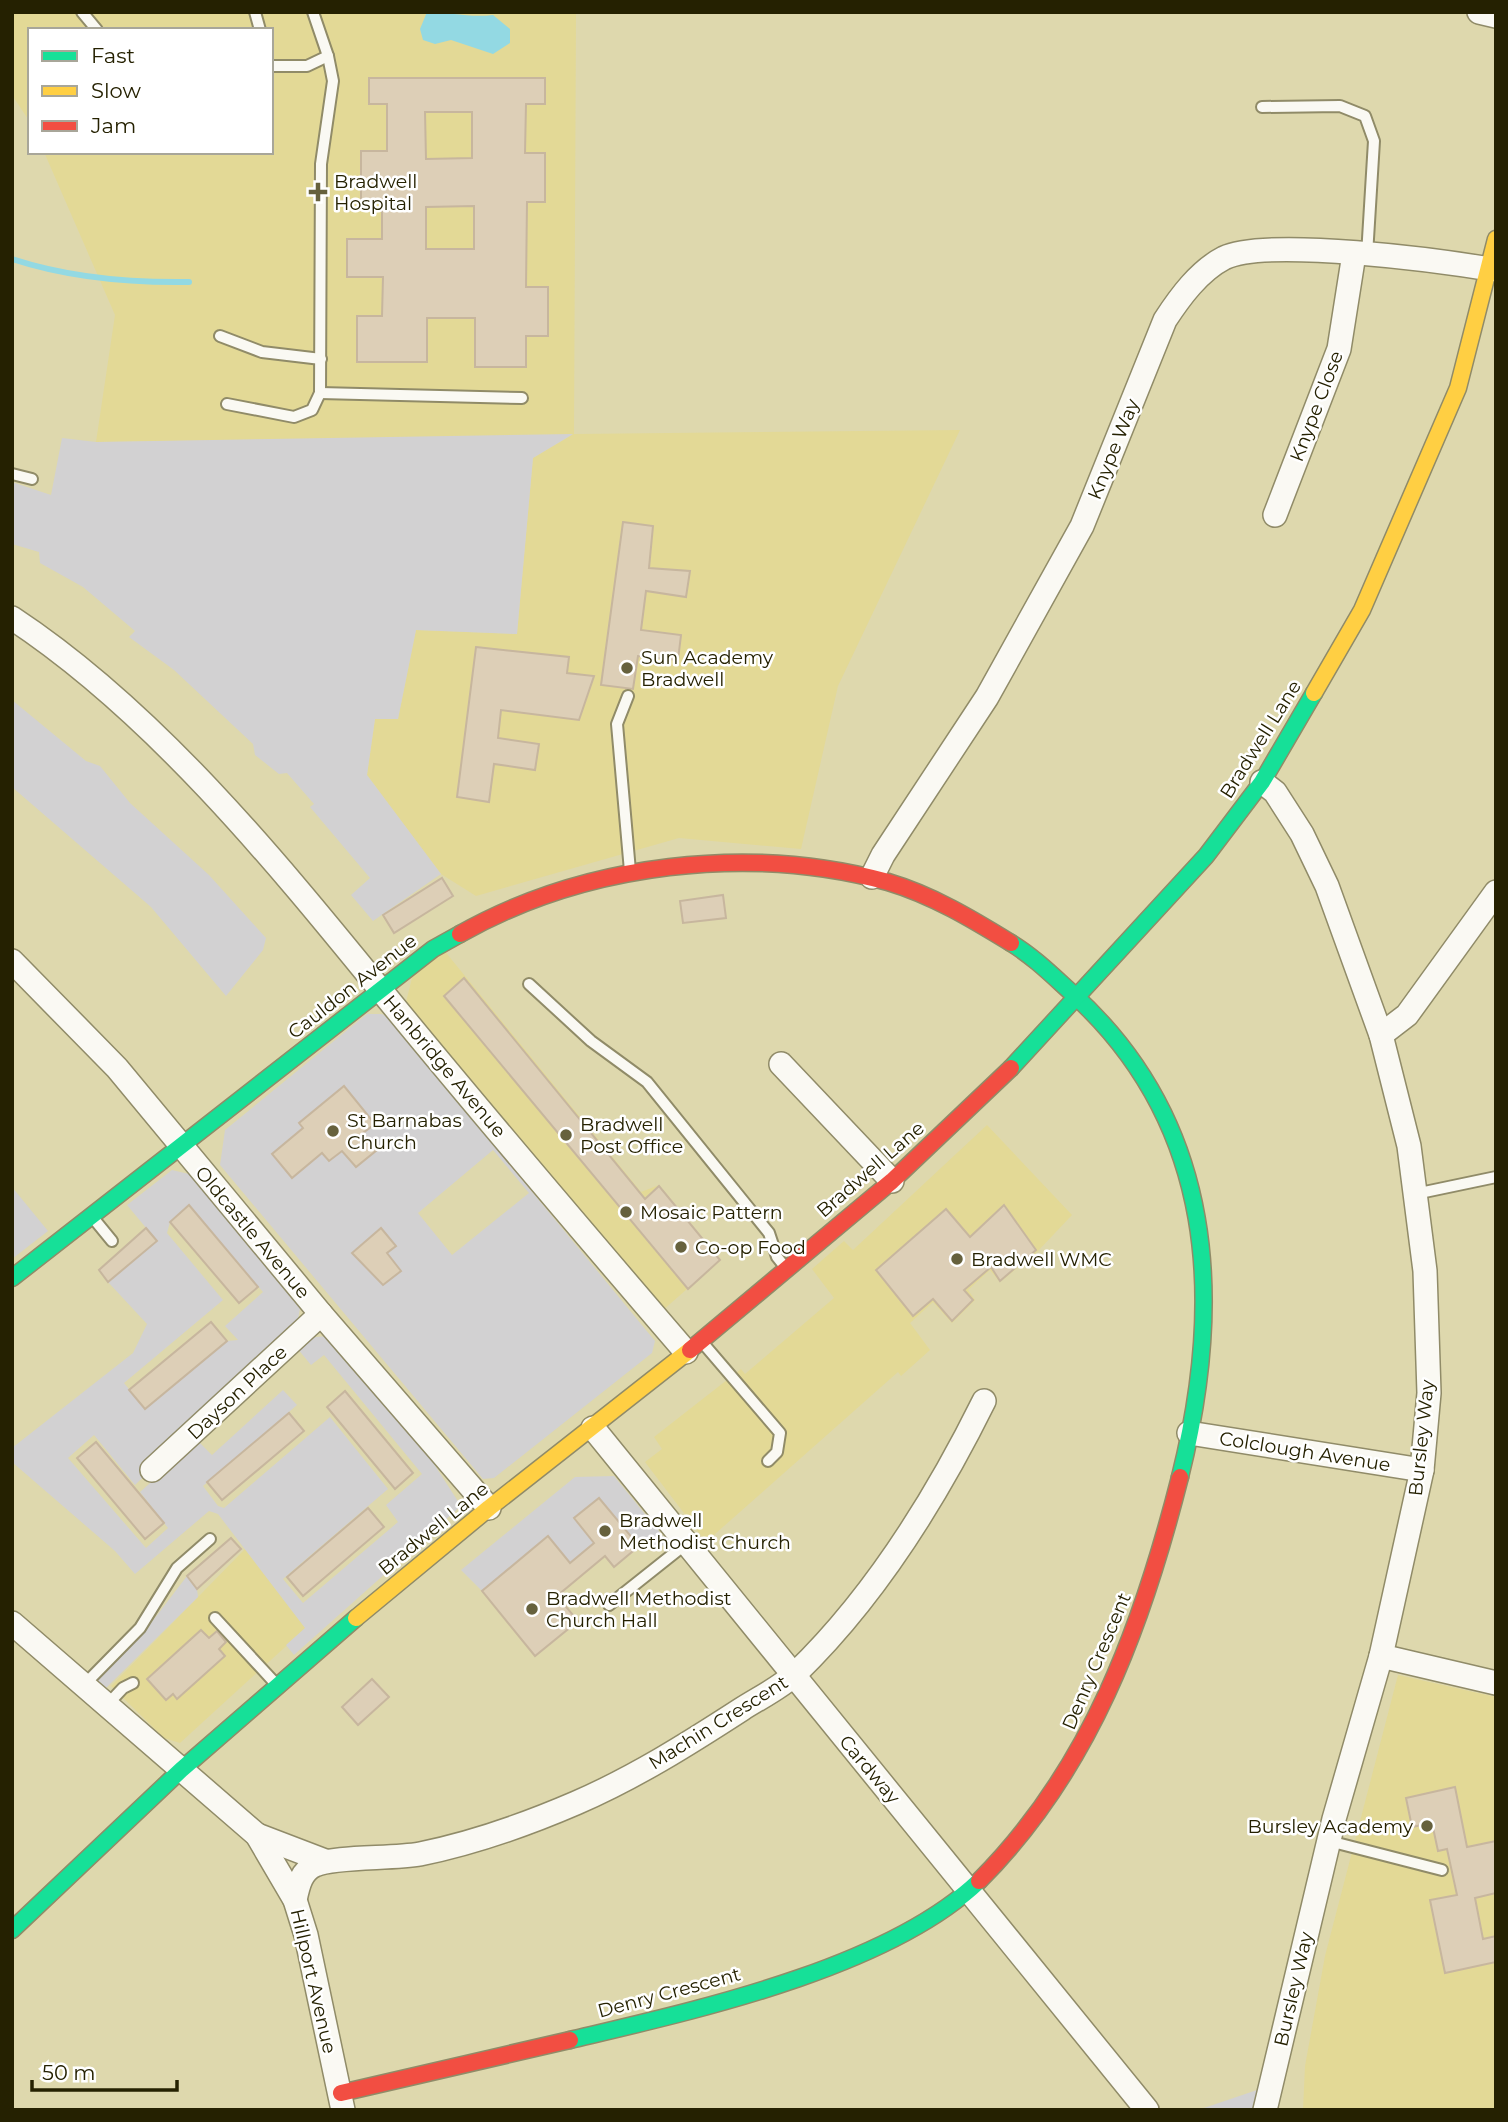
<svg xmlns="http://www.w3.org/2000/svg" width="1508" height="2122" viewBox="0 0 1508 2122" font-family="Montserrat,sans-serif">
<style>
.built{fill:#e3d996}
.green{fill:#d2d1d2;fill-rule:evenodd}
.water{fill:#93d9e3}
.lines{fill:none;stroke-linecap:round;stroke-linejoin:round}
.stream{stroke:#93d9e3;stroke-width:6}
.building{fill:#ddcfb7;stroke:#c7b69e;stroke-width:2;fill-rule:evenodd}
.lane-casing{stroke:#908b68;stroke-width:14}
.street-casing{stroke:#908b68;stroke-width:26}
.fast-casing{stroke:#908b68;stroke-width:19}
.slow-casing{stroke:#908b68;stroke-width:19}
.jam-casing{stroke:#908b68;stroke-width:19}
.lane{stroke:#faf9f3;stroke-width:10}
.street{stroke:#faf9f3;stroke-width:23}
.fast{stroke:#16e098;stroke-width:16}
.slow{stroke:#ffcf43;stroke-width:16}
.jam{stroke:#f24e42;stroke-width:16}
.poi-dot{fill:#66613d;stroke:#fff;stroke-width:2.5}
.labels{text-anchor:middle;stroke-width:5;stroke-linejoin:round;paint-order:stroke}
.poi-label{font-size:19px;fill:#252101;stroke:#fff;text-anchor:start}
.street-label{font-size:19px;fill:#252101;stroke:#fff}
</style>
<rect width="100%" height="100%" fill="#ded8ad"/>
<g class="built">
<path d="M12,12H576L574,434L960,430L838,686L801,849L679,838L476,896L441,874L367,775L375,719H398L416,630L517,634L533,458L572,435L96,442L115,315L44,152H271V30H30V122L12,95Z"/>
<path d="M443,949L641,1192L659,1185L720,1260L662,1311L406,1002L413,974Z"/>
<path d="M987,1125L1072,1215L1037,1252L1000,1282L990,1270L968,1290L975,1300L952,1323L933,1302L910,1323L930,1350L901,1376L898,1372L706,1542L645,1462L662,1449L654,1437L741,1369L745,1374L834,1298L812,1269L844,1241L853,1250Z"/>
<path d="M245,1549L307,1627L180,1743L164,1738L111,1686Z"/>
<path d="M1398,1675L1496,1697V2110H1303L1305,2066L1325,1956Z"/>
</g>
<g class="green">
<path d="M573,434L533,458L517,634L416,630L398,719H375L367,775L441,874L373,921L351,895L370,878L310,807L314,804L287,773L279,774L255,755L253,744L174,670L129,637L135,631L83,587L40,563L39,552L12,544V482L51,495L62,438L96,442Z"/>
<path d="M12,700L86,761L100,766L130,803L209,875L266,938L263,950L226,996L151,907L12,787Z"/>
<path d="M367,1014H382L390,1019L655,1341L652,1353L494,1478L483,1479L220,1165L225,1130ZM493,1150L529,1193L452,1255L418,1213Z"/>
<path d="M172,1170L193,1175L301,1302L297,1326L135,1485L94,1435L68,1458L146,1548L168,1528L140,1492L198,1441L212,1455L283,1390L297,1405L203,1486L218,1506L224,1508L330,1417L388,1489L283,1579L303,1603L398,1522L386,1505L422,1474L324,1355L311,1365L297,1348C308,1338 315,1335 330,1337L436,1462L434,1464L461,1506L294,1655L286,1645L305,1628L218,1514L209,1511L135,1574L115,1551L12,1462V1448L133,1353L147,1324L108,1282L157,1241L127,1205ZM189,1206L263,1292L225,1326L238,1340L227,1341L145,1409L124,1383L223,1300L167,1233L170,1222Z"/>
<path d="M12,1187L48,1231L12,1259Z"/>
<path d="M614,1476L667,1541L659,1550L639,1546L599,1498L594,1543L570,1563L548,1536L482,1591L461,1570L575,1477Z"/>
<path d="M187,1576L197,1589L198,1597L105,1689L96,1679L148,1627Z"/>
<path d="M1260,2089L1255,2110H1198Z"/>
</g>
<path class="water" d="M427,12C450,12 470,18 493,15L510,29V43L493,54L451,40L435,44L423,40L420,29Z"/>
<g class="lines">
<path class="stream" d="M12,259C70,278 128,283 189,282"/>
</g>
<g class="building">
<path d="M369,78H545V104H526L525,153H545V202H527L526,287H548V336H526V367H475V318H427V362H357V316H382L383,277H347V239H382V202H361V151H387V104H369ZM425,112H472V158L426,159ZM474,206V249H426V207Z"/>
<path d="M623,522L653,526L649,568L690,571L686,597L646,591L641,630L681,635L678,660L638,656L633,689L601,685Z"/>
<path d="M476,647L569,657L567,673L594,676L579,720L501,710L498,738L539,744L535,770L494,764L489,802L457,797Z"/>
<path d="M442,878L453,896L394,933L383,915Z"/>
<path d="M723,895L726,918L683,923L680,901Z"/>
<path d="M464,978L645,1199L659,1186L720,1260L688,1289L444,996Z"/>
<path d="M344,1086L375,1124L363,1133L377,1150L356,1167L342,1151L329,1161L322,1153L292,1178L272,1154L303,1128L299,1123Z"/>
<path d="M189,1205L258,1287L239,1303L170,1222Z"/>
<path d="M1004,1205L1036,1250L1000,1281L991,1267L964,1290L973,1300L952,1321L933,1299L913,1316L876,1270L946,1209L970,1237Z"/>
<path d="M146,1228L157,1241L108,1282L99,1270Z"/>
<path d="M381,1228L396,1246L387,1253L401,1271L383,1285L352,1253Z"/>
<path d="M211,1322L227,1341L145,1409L129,1390Z"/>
<path d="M345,1391L413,1473L395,1489L327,1407Z"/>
<path d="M289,1413L304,1431L222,1500L207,1482Z"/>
<path d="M96,1442L164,1523L145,1539L77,1458Z"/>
<path d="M599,1498L639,1546L614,1567L605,1556L557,1596L578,1621L535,1656L482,1591L548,1536L570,1563L594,1543L574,1518Z"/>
<path d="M368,1508L384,1527L303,1596L287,1577Z"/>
<path d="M231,1538L241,1549L197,1589L187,1576Z"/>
<path d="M201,1630L209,1638L217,1631L226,1642L219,1649L225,1656L177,1699L173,1694L166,1700L147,1679Z"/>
<path d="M372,1679L389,1697L358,1725L342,1707Z"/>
<path d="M1455,1787L1467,1847L1496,1841V1893L1475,1898L1483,1939L1496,1936V1962L1445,1973L1430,1900L1457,1895L1447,1849L1438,1851L1432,1823L1412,1827L1406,1798Z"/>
</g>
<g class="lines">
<defs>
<g id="lane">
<path d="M82,12L97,30"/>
<path d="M255,12L260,30"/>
<path d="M271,66H307L328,56"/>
<path d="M1262,107L1340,106L1365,116L1374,141L1367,255"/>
<path d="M220,336L262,352L321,359"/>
<path d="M320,393L522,398"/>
<path d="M227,404L294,417L312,410L320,393L321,164L333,81L328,56L313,12"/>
<path d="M12,474L32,479"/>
<path d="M628,696L617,724L630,871"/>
<path d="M529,984L591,1041L647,1082L769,1233L777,1257L785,1267"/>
<path d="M1415,1194L1496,1177"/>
<path d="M94,1219L112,1241"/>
<path d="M702,1342L780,1433L777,1452L768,1461"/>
<path d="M609,1605L687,1543"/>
<path d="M215,1618L275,1683"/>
<path d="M85,1684L140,1628L177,1568L210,1539"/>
<path d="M107,1705L123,1688L133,1683"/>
<path d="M1329,1841L1442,1870"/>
</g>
<g id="street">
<path d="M1479,12L1496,16"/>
<path d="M1275,515L1339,349L1354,254"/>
<path d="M12,618C153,711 273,858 379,988C479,1111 583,1232 686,1352"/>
<path d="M1262,782L1275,792L1302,834L1327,886L1381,1035L1409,1146L1425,1271L1429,1393L1422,1470L1381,1656L1334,1819L1265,2110"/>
<path d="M872,877L883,855L987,697L1082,526L1165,320C1180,297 1199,271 1224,258C1267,237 1443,261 1496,270"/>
<path d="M12,961L117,1068L321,1314L489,1508"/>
<path d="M1381,1035L1407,1015L1496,892"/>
<path d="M781,1064L892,1181"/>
<path d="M593,1428L1147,2110"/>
<path d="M1189,1433L1422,1470"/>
<path d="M152,1470L321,1314"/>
<path d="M12,1623L257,1835L295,1900L306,1935L343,2110"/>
<path d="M1381,1656L1496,1683"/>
<path d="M257,1835L325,1861"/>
<path d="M295,1900C298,1886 301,1871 315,1865C334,1856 393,1859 420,1854C474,1843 525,1825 576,1803C634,1778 688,1744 742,1709C759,1698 780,1688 795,1674C875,1597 935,1500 984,1401"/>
</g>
<g id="fast">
<path d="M1011,943C1034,957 1053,976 1073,994C1216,1124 1224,1300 1180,1477"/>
<path d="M1011,1068L1206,856L1262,782L1314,693"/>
<path d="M12,1278L433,949L460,934"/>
<path d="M12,1930L181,1770L356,1618"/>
<path d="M570,2040C692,2011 887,1969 979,1881"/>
</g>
<g id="slow">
<path d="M1314,693L1362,610L1458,388L1496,239"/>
<path d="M356,1618L489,1508L690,1350"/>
</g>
<g id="jam">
<path d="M460,934C586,863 749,844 888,882C932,895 972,919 1011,943"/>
<path d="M690,1350L892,1181L1011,1068"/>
<path d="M979,1881C1090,1770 1142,1627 1180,1477"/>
<path d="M341,2093L570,2040"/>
</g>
</defs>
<use href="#lane" class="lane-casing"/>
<use href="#street" class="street-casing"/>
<use href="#fast" class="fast-casing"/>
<use href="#slow" class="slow-casing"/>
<use href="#jam" class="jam-casing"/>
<use href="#lane" class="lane"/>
<use href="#street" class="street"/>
<use href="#fast" class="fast"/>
<use href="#slow" class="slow"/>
<use href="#jam" class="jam"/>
</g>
<g class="poi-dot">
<path d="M314.5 181.5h7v7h7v7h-7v7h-7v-7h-7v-7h7z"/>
<circle cx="627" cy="668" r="7"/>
<circle cx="333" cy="1131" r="7"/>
<circle cx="566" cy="1135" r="7"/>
<circle cx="626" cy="1212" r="7"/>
<circle cx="681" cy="1247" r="7"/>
<circle cx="957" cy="1259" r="7"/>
<circle cx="605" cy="1531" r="7"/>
<circle cx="532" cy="1609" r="7"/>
<circle cx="1427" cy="1826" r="7"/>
</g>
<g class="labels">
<g class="poi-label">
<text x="334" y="188">Bradwell<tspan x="334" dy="22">Hospital</tspan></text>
<text x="641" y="664">Sun Academy<tspan x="641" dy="22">Bradwell</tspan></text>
<text x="347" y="1127">St Barnabas<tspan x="347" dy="22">Church</tspan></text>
<text x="580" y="1131">Bradwell<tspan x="580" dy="22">Post Office</tspan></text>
<text x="640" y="1219">Mosaic Pattern</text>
<text x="695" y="1254">Co-op Food</text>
<text x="971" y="1266">Bradwell WMC</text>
<text x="619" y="1527">Bradwell<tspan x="619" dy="22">Methodist Church</tspan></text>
<text x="546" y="1605">Bradwell Methodist<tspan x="546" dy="22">Church Hall</tspan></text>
<text x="1413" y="1833" text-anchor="end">Bursley Academy</text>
</g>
<g class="street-label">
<text transform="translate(1316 406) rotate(-69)" y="7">Knype Close</text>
<text transform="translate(1113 449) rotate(-68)" y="7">Knype Way</text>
<text transform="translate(1260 739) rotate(-58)" y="7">Bradwell Lane</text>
<text transform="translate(352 986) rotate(-38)" y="7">Cauldon Avenue</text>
<text transform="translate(445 1066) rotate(50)" y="7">Hanbridge Avenue</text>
<text transform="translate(870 1169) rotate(-41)" y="7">Bradwell Lane</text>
<text transform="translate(253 1232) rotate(50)" y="7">Oldcastle Avenue</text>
<text transform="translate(237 1392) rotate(-43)" y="7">Dayson Place</text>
<text transform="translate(1421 1438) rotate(-84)" y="7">Bursley Way</text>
<text transform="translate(1305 1451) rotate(9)" y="7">Colclough Avenue</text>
<text transform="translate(433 1528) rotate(-39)" y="7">Bradwell Lane</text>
<text transform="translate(1096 1661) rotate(-67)" y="7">Denry Crescent</text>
<text transform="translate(718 1722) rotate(-32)" y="7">Machin Crescent</text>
<text transform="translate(870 1769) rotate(50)" y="7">Cardway</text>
<text transform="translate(314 1981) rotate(77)" y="7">Hillport Avenue</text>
<text transform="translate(1293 1989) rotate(-77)" y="7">Bursley Way</text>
<text transform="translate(669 1992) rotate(-15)" y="7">Denry Crescent</text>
</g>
</g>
<rect width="1508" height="2122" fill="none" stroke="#252101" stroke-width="28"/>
<rect x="28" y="28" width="245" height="126" fill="#ffffff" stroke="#a8a699" stroke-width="2"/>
<rect x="42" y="51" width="35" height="10" fill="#16e098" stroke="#a8a699" stroke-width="2"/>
<text x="91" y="63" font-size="21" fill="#252101">Fast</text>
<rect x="42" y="86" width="35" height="10" fill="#ffcf43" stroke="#a8a699" stroke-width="2"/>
<text x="91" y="98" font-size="21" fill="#252101">Slow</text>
<rect x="42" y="121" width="35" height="10" fill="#f24e42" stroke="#a8a699" stroke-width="2"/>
<text x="91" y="133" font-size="21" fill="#252101">Jam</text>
<path d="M32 2080v10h145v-10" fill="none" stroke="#252101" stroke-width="3.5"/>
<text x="42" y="2080" font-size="21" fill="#252101" stroke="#ffffff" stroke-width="5" paint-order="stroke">50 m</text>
</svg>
